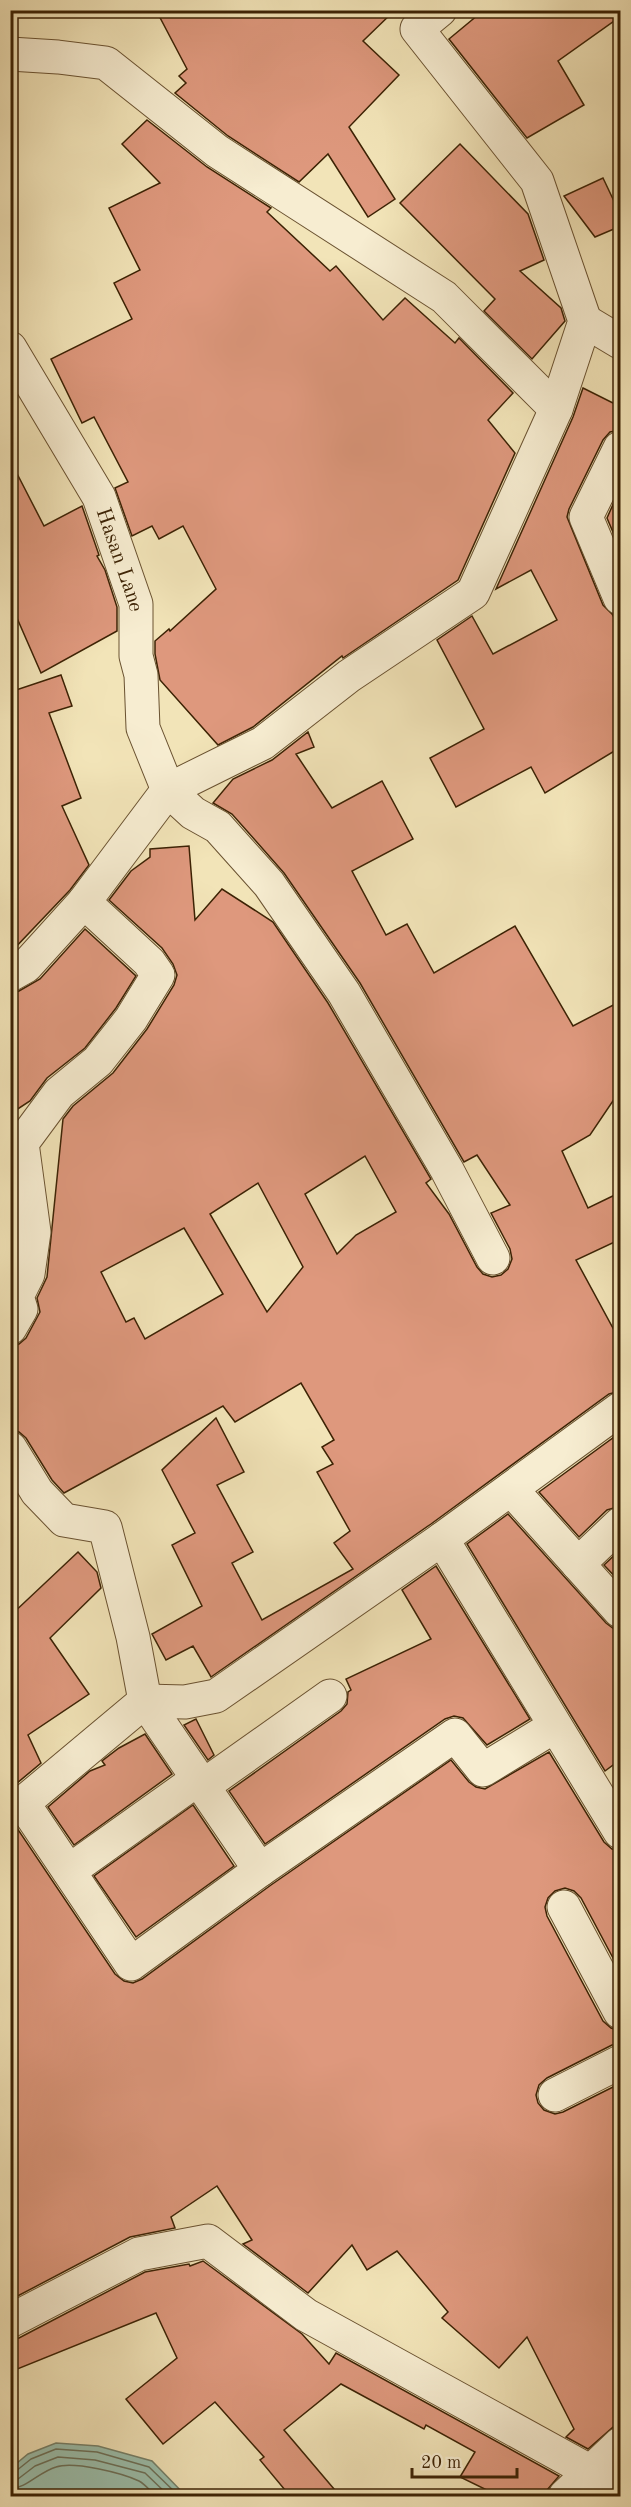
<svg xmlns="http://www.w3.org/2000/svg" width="631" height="2507" viewBox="0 0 631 2507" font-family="'Old Standard TT',serif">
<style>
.water{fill:#9bbfac;stroke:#758069;stroke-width:1.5}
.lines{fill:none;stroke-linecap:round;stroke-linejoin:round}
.shore{stroke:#6c7058;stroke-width:1.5}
.building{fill:#de987d;stroke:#3c2204;stroke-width:1.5;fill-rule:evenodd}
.minor-casing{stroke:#6a5231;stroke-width:35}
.minor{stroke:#f7edd1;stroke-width:33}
.labels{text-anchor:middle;stroke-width:4.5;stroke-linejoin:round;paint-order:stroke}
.street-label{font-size:21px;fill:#3c2204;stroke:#f7edd1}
</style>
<rect width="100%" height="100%" fill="#f2e4b8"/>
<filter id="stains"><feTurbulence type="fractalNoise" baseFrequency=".00333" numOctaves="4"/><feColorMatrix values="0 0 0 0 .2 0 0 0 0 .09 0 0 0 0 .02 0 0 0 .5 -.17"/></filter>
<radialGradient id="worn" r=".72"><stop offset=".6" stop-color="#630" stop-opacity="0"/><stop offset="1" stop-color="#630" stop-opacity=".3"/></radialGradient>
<path class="water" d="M56,2443L98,2446L152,2461L186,2496H11V2468L28,2454Z"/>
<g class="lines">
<g class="shore">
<path d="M10,2472L16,2471L31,2459L56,2449L97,2452L149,2467L179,2496"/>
<path d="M10,2480L18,2479L35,2466L58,2457L95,2460L145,2473L169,2496"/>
<path d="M10,2489C27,2488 39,2472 56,2467C74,2461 122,2473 139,2481C145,2484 151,2492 156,2496"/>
</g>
</g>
<g class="building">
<path d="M156,10H395L363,41L399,75L349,127L395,199L368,217L328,154L299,182L228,136L175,93L186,83L179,76L187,69Z"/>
<path d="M484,10H621V16L558,61L584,105L527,138L449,39Z"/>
<path d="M147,120L207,167L271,208L267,212L330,271L336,266L383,320L405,298L455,343L459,338L513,393L488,420L515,453L458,580L343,658L342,656L253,727L218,745L160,680L155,654V641L169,629L170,631L216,589L183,526L159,539L152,526L132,536L115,488L128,482L94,417L82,423L51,359L132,319L114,283L140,270L109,208L160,183L122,144Z"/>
<path d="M460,144L528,214L544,260L520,271L561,308L565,321L532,359L484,311L495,299L400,203Z"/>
<path d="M603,178L621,216V226L595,237L564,196Z"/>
<path d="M583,388L621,407V430L610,432L603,440L569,509L567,517L603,605L612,614L621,630V747L545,793L531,767L456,807L430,758L484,729L437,640L472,616L493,654L557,620L531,570L496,589L573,417Z"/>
<path d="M10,460L44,526L82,506L99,555L97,556L105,570L117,607V631L41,673L10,602Z"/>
<path d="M621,497V551L607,518L615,500Z"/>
<path d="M61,675L72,706L49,713L81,798L62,806L89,865L70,890L10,953V692Z"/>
<path d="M308,732L314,747L296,754L332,808L382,781L413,839L352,871L386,935L407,924L434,973L515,926L573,1026L621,1001V1089L590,1135L562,1151L588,1208L621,1192V1239L576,1260L621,1343V1391L609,1394L431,1524L211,1677L193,1646L166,1660L152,1634L202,1606L172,1545L195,1533L162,1470L216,1418L244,1472L217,1485L253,1552L232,1563L262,1620L353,1569L334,1543L350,1531L317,1472L333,1464L322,1447L334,1440L301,1383L235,1422L223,1406L64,1493L52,1480L26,1438L19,1432L10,1429V1347L19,1344L26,1338L40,1312L37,1298L47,1277L63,1119L73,1106L113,1073L147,1029L174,985L177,975L173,964L162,948L109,900L131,871L150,857V849L189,846L195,920L222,889L273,922L328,1003L431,1179L426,1183L449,1214L477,1267L483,1274L492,1277L501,1275L508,1269L512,1259L510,1249L491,1213L510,1205L477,1155L464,1162L360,983L284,873L232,814L213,803L233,779L272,760ZM365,1156L396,1212L356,1235L337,1254L305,1194ZM258,1183L303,1267L267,1312L210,1214ZM184,1228L223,1294L145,1339L134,1318L126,1322L101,1272Z"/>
<path d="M85,929L136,976L116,1008L85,1048L47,1078L30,1101L10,1114V994L19,991L40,979Z"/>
<path d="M621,1432V1506L607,1510L579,1537L539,1492Z"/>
<path d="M508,1514L606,1623L614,1629H621V1759L605,1771L467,1544Z"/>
<path d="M621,1549V1583L604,1565Z"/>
<path d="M78,1552L97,1572L101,1588L50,1638L89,1694L28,1735L41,1763L10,1789V1616Z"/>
<path d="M436,1566L530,1719L487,1745L463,1718L454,1716L445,1719L265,1844L229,1791L341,1711L347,1704L348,1692L351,1690L346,1679L431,1639L402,1590Z"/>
<path d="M196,1719L214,1755L208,1760L184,1725Z"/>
<path d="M145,1734L172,1774L74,1845L48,1807L90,1771L105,1765L102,1761L119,1748Z"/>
<path d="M549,1752L604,1842L612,1849L621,1851V1973L581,1898L574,1891L565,1888L555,1891L548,1898L545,1907L547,1916L603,2021L611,2028L621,2031V2043L612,2045L547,2078L539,2085L536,2095L538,2103L544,2110L555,2114L563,2112L621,2083V2420L588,2449L566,2437L574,2429L527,2337L499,2368L442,2318L448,2312L397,2251L367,2270L352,2245L308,2293L243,2244L252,2240L217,2186L171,2217L175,2228L130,2237L10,2300V1830L17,1828L115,1974L124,1981L133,1983L142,1979L271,1885L451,1760L469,1782L476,1787L485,1789Z"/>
<path d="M193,1805L234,1866L136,1937L94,1876Z"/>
<path d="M203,2261L302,2334L329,2364L336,2353L559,2476L547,2490V2496H499L460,2477L475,2452L426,2425L424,2429L341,2384L284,2430L340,2496H290L260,2460L264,2457L215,2402L163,2444L126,2399L177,2358L156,2313L10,2372V2340L19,2338L145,2272L189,2264L190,2266Z"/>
</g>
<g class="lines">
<defs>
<g id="minor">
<path d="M10,54L58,57L106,63L217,151L444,297L556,409"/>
<path d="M585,321L620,342"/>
<path id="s1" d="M10,348L99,497L136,604V656L141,675L143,728L168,790L193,813L218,827L269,884L344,993L447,1170L493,1258"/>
<path d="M620,448L586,517L620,598"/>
<path d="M10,975L26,966L84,902L168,790L263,743L349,676L473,593L556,409L585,321L537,181L417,29L440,10"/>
<path d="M10,1328L21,1309L17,1296L28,1274L34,1232L22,1143L59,1093L98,1061L131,1019L158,975L149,962L84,902"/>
<path d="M10,1448L37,1492L64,1520L105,1527L133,1637L145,1701L23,1803"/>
<path d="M511,1489L620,1611"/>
<path d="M442,1539L620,1832"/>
<path d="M578,1564L620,1524"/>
<path d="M145,1701L185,1702L216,1696L442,1539L620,1409"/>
<path d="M203,1786L330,1696"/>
<path d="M10,1811L23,1803L131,1964L260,1870L145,1701"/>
<path d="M260,1870L455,1735L483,1770L555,1726"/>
<path d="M69,1871L198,1779"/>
<path d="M564,1907L620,2012"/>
<path d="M555,2095L620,2062"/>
<path d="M10,2321L139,2254L208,2241L306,2315L591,2472L620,2491"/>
<path d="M565,2496L620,2444"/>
</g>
</defs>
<use href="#minor" class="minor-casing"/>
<use href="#minor" class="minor"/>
</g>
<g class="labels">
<g class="street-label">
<text dy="7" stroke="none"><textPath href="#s1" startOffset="240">Hasan Lane</textPath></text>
</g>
</g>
<rect width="631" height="2507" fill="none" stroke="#f2e4b8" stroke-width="36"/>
<rect x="12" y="12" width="607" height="2483" fill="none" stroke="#3c2204" stroke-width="3"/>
<rect x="18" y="18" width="595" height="2471" fill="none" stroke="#3c2204" stroke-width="1.5"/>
<path d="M412 2468v9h105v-9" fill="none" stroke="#3c2204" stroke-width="3"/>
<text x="421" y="2468" font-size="18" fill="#3c2204" stroke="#f7edd1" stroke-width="4.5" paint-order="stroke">20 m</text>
<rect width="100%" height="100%" filter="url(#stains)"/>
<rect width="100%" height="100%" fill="url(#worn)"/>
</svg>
